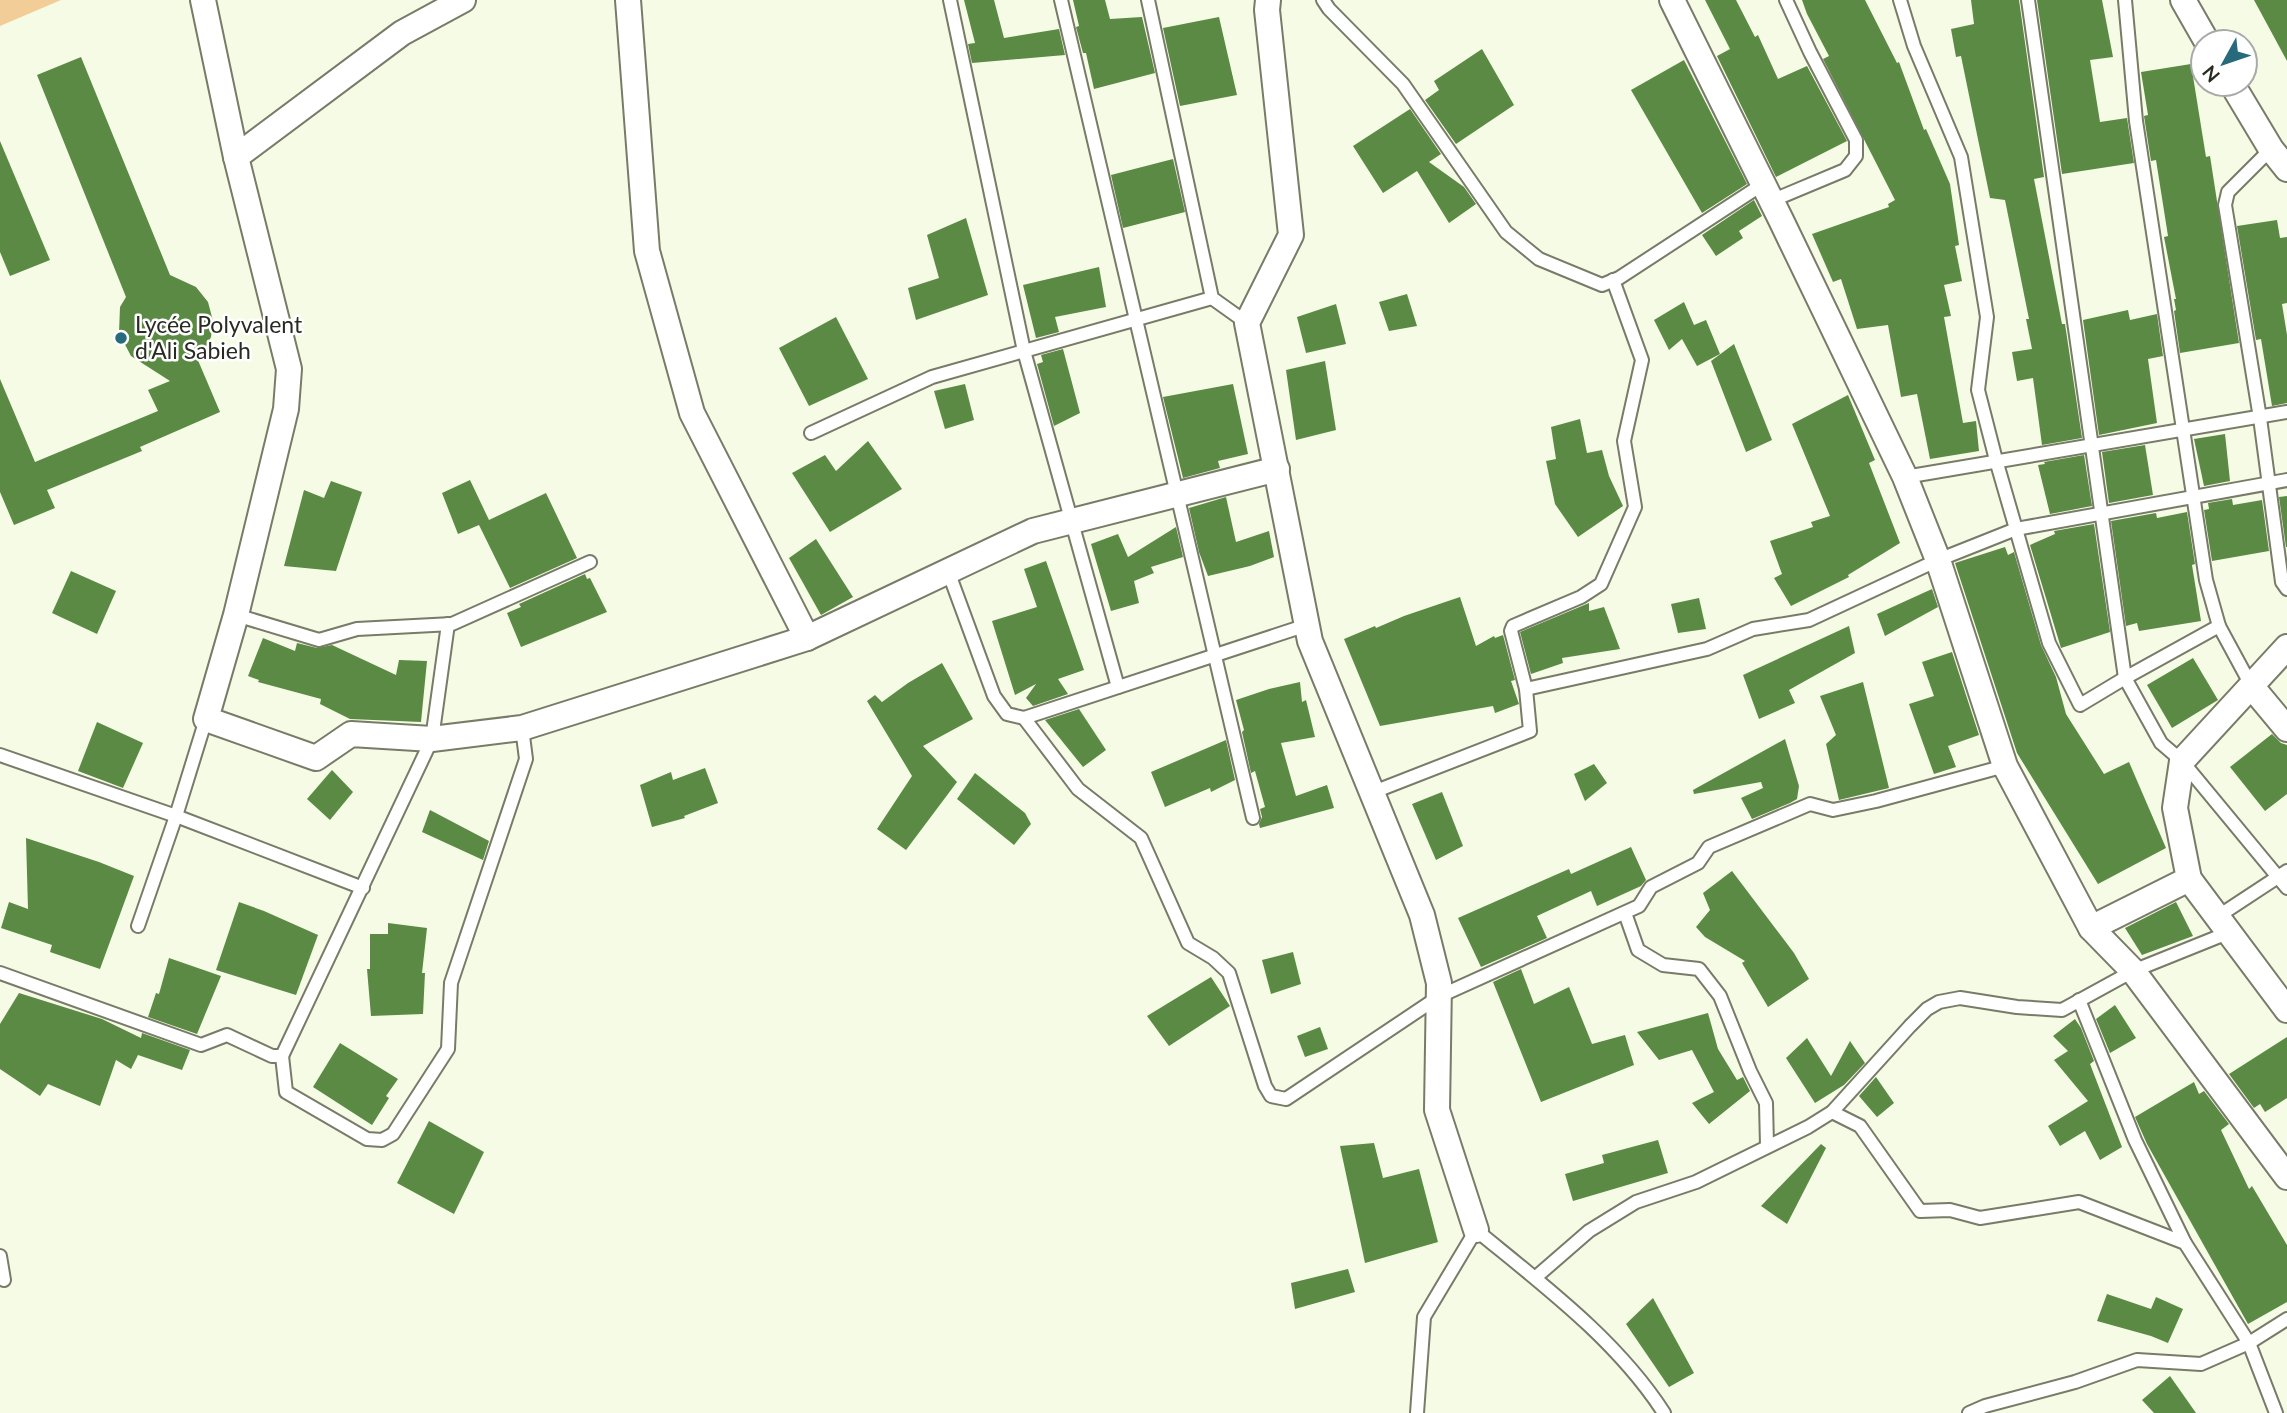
<svg xmlns="http://www.w3.org/2000/svg" width="2287" height="1413" viewBox="0 0 2287 1413" font-family="Lato,sans-serif">
<style>
.green{fill:#f2cd97}
.building{fill:#5a8a44}
.lines{fill:none;stroke-linecap:round;stroke-linejoin:round}
.service-casing{stroke:#777b67;stroke-width:16}
.minor-casing{stroke:#777b67;stroke-width:28}
.service{stroke:#fff;stroke-width:12}
.minor{stroke:#fff;stroke-width:24}
.poi-dot{fill:#266a7b;stroke:#fff;stroke-width:2.5}
.labels{text-anchor:middle;stroke-width:5;stroke-linejoin:round;paint-order:stroke}
.poi-label{font-size:23px;fill:#292b22;stroke:#fff;text-anchor:start}
</style>
<rect width="100%" height="100%" fill="#f6fbe5"/>
<path class="green" d="M0,0H61L0,26Z"/>
<g class="building">
<path d="M964,0H994L1004,38L1059,29L1065,55L972,63L968,44L975,43Z"/>
<path d="M1073,0H1105L1110,19L1142,17L1155,73L1094,89L1086,53H1083L1076,27L1079,26Z"/>
<path d="M1705,0H1736L1755,37L1758,35L1778,79L1807,66L1847,141L1776,177L1717,56L1730,49Z"/>
<path d="M1802,0H1865L1897,63L1899,62L1924,130L1926,129L1950,184L1959,245L1955,246L1962,281L1944,285L1951,316L1944,317L1963,423L1976,421L1979,451L1930,459L1917,394L1901,397L1888,325L1857,329L1841,279L1833,282L1812,234L1889,207L1888,204L1895,200L1823,59L1829,56L1807,14Z"/>
<path d="M1971,0H2019L2044,177L2034,179L2062,324H2065L2082,438L2042,445L2033,378L2017,381L2012,352L2032,349L2026,319H2029L2005,200L1990,198L1961,56L1956,57L1951,29L1974,24Z"/>
<path d="M2037,0H2102L2113,57L2090,60L2100,122L2127,118L2134,163L2062,174Z"/>
<path d="M2254,0H2287V61Z"/>
<path d="M1219,17L1237,95L1180,106L1163,28Z"/>
<path d="M1482,49L1514,105L1456,144L1425,100L1439,90L1434,81Z"/>
<path d="M81,57L170,275L196,287L208,302L213,321L211,337L205,349L197,358L220,412L140,447L142,451L47,490L55,508L14,525L0,492V379L35,462L158,411L148,390L170,381L131,356L119,333L120,307L126,297L37,75Z"/>
<path d="M1684,60L1747,184L1702,213L1631,90Z"/>
<path d="M2191,64L2206,157L2210,156L2239,343L2180,353L2174,311L2176,310L2174,299H2176L2164,237L2168,236L2156,160L2151,161L2144,116L2148,115L2141,72Z"/>
<path d="M1410,109L1441,154L1429,162L1464,187L1476,204L1449,223L1417,171L1383,193L1353,146Z"/>
<path d="M0,141L50,260L10,276L0,252Z"/>
<path d="M1173,159L1185,212L1123,228L1111,175Z"/>
<path d="M1754,200L1762,216L1739,231L1743,238L1716,256L1702,235Z"/>
<path d="M966,218L988,295L916,320L908,288L939,278L927,235Z"/>
<path d="M2277,220L2280,238L2287,237V303L2282,304L2287,335V403L2272,406L2261,339L2256,340L2237,226Z"/>
<path d="M1099,267L1106,307L1055,317L1059,332L1036,338L1023,285Z"/>
<path d="M1407,294L1417,326L1389,331L1379,302Z"/>
<path d="M1684,302L1694,325L1706,320L1720,354L1697,366L1682,339L1669,350L1654,320Z"/>
<path d="M1336,304L1346,344L1306,353L1297,317Z"/>
<path d="M2128,310L2130,320L2157,314L2163,356L2148,359L2157,423L2099,435L2083,320Z"/>
<path d="M836,317L868,379L809,406L779,348Z"/>
<path d="M1734,344L1772,440L1746,452L1711,361Z"/>
<path d="M1063,349L1080,413L1054,426L1037,364L1043,362L1041,355Z"/>
<path d="M1325,361L1336,430L1296,440L1286,370Z"/>
<path d="M965,384L974,420L945,429L934,391Z"/>
<path d="M1233,384L1248,454L1218,461L1220,468L1183,478L1163,397Z"/>
<path d="M1848,395L1875,460L1869,463L1900,543L1848,575L1849,577L1791,606L1774,578L1782,574L1770,541L1813,527L1811,522L1830,516L1792,424Z"/>
<path d="M1580,419L1587,453L1602,450L1609,476L1623,506L1578,537L1555,504L1546,461L1556,459L1551,427Z"/>
<path d="M2225,434L2230,481L2204,486L2194,439Z"/>
<path d="M868,441L902,489L830,532L792,473L825,455L836,471Z"/>
<path d="M2145,445L2153,495L2109,503L2102,452Z"/>
<path d="M2084,455L2092,506L2050,514L2038,465L2045,464L2044,462Z"/>
<path d="M470,480L489,520L546,493L577,558L510,588L479,525L458,534L442,493Z"/>
<path d="M331,481L362,492L336,571L284,566L304,490L324,498Z"/>
<path d="M2287,496V547H2286L2279,497Z"/>
<path d="M1226,497L1236,542L1269,531L1274,557L1250,566L1208,576L1199,552L1189,508Z"/>
<path d="M2232,499L2233,505L2262,500L2269,551L2212,561L2204,510L2209,509L2208,503Z"/>
<path d="M2187,512L2195,564L2192,565L2201,621L2139,631L2137,623L2126,626L2111,521L2156,513L2157,518Z"/>
<path d="M2094,524L2110,632L2061,648L2030,545L2055,534L2054,531Z"/>
<path d="M1176,527L1183,557L1151,567L1154,573L1134,581L1139,603L1111,611L1091,544L1118,534L1128,557Z"/>
<path d="M816,539L853,597L821,615L789,558Z"/>
<path d="M2005,547L2008,555L2014,552L2041,645L2056,677L2066,714L2104,774L2129,762L2166,848L2098,884L2017,753L1955,563Z"/>
<path d="M1046,561L1084,670L1058,679L1068,694L1033,706L1026,698L1036,684L1015,695L992,621L1037,607L1024,569Z"/>
<path d="M71,571L116,591L97,634L52,613Z"/>
<path d="M585,574L587,579L590,578L607,612L521,647L507,613L521,607L519,604Z"/>
<path d="M1932,589L1938,607L1885,636L1877,614Z"/>
<path d="M1460,597L1476,646L1494,636L1495,638L1503,635L1515,680L1511,681L1519,704L1495,713L1493,706L1380,726L1344,639L1375,626L1376,628L1404,616Z"/>
<path d="M1699,598L1706,629L1678,633L1671,604Z"/>
<path d="M1589,603V611L1604,607L1620,649L1562,658L1563,663L1531,674L1520,632Z"/>
<path d="M1849,626L1855,653L1789,690L1795,703L1759,719L1743,675Z"/>
<path d="M263,638L295,651L297,643L317,648L332,645L396,675L399,660L427,661L421,722L350,719L320,704L321,699L258,682L259,680L248,676Z"/>
<path d="M1952,652L1979,735L1948,746L1956,767L1934,774L1909,704L1934,696L1922,662Z"/>
<path d="M2193,658L2218,700L2172,728L2147,685Z"/>
<path d="M942,663L973,719L923,746L957,782L906,850L877,829L912,776L867,701L875,695L882,702L908,683Z"/>
<path d="M1300,682L1302,702L1306,700L1315,737L1281,743L1296,796L1327,785L1334,808L1260,828L1259,824L1262,817L1260,809L1265,807L1255,771L1251,773L1242,732L1244,730L1236,700L1269,689Z"/>
<path d="M1863,682L1889,788L1839,800L1826,744L1836,735L1820,696Z"/>
<path d="M1079,709L1106,750L1083,767L1045,720Z"/>
<path d="M97,722L143,743L123,788L78,771Z"/>
<path d="M2272,734L2281,743L2287,745V794L2265,811L2230,767Z"/>
<path d="M1785,739L1799,786L1797,799L1790,803L1752,819L1741,798L1763,788L1761,782L1694,794L1693,790Z"/>
<path d="M1226,740L1235,780L1211,792L1210,788L1165,807L1151,772Z"/>
<path d="M1594,764L1607,783L1585,801L1574,774Z"/>
<path d="M705,768L718,803L684,816L685,818L652,827L640,785L671,772L673,780Z"/>
<path d="M332,770L353,792L330,820L307,799Z"/>
<path d="M975,773L1025,813L1031,824L1014,845L957,799Z"/>
<path d="M1442,792L1463,846L1436,860L1412,804Z"/>
<path d="M430,810L489,841L483,860L422,832Z"/>
<path d="M26,838L99,862L134,876L100,969L50,952L52,945L1,928L9,902L28,909Z"/>
<path d="M1631,847L1646,880L1641,886L1597,906L1591,891L1537,916L1547,938L1481,967L1458,918L1569,869L1571,874Z"/>
<path d="M1732,871L1794,953L1809,979L1768,1007L1742,963L1745,961L1705,937L1696,927L1710,910L1703,893Z"/>
<path d="M239,902L264,911L318,935L296,995L216,970Z"/>
<path d="M2176,902L2193,936L2142,955L2125,928Z"/>
<path d="M388,923L427,928L422,973H425L423,1014L371,1016L367,969H370V934H388Z"/>
<path d="M1293,952L1301,984L1271,994L1262,960Z"/>
<path d="M169,958L221,976L197,1034L148,1017L156,993L159,994Z"/>
<path d="M1521,969L1534,1004L1569,987L1592,1044L1625,1035L1634,1065L1541,1102L1493,982Z"/>
<path d="M1211,977L1230,1006L1169,1046L1147,1016Z"/>
<path d="M19,993L102,1019L141,1038L142,1033L190,1050L182,1070L138,1055L131,1069L116,1060L100,1106L48,1084L40,1096L0,1069V1024Z"/>
<path d="M2115,1005L2136,1038L2110,1053L2096,1019Z"/>
<path d="M1708,1013L1718,1049L1737,1080L1743,1077L1750,1091L1709,1124L1692,1103L1714,1092L1692,1050L1659,1060L1637,1032Z"/>
<path d="M2075,1019L2081,1028L2094,1061L2090,1064L2122,1147L2100,1160L2085,1131L2060,1146L2048,1126L2088,1101L2054,1060L2068,1051L2053,1036Z"/>
<path d="M1320,1027L1328,1049L1305,1057L1297,1036Z"/>
<path d="M2287,1037V1098L2265,1112L2260,1104L2254,1108L2229,1074Z"/>
<path d="M1807,1038L1831,1076L1850,1041L1865,1063L1844,1085L1815,1103L1786,1058Z"/>
<path d="M340,1043L398,1079L386,1096L389,1098L372,1125L313,1087Z"/>
<path d="M1876,1077L1894,1103L1877,1117L1859,1096Z"/>
<path d="M2194,1082L2199,1094L2204,1091L2229,1124L2221,1130L2249,1189L2252,1186L2287,1245V1302L2248,1324L2147,1144L2135,1117Z"/>
<path d="M429,1121L484,1152L454,1214L397,1183Z"/>
<path d="M1658,1140L1668,1173L1573,1201L1565,1174L1604,1163L1602,1155Z"/>
<path d="M1374,1143L1383,1178L1419,1169L1438,1242L1365,1263L1340,1146Z"/>
<path d="M1821,1144L1826,1148L1787,1224L1761,1206Z"/>
<path d="M1348,1269L1355,1292L1295,1309L1291,1283Z"/>
<path d="M2107,1294L2151,1309L2156,1297L2183,1309L2168,1343L2151,1336L2097,1321Z"/>
<path d="M1653,1298L1694,1373L1669,1387L1626,1324Z"/>
<path d="M2170,1376L2196,1413H2154L2142,1400Z"/>
</g>
<g class="lines">
<defs>
<g id="service">
<path d="M950,0L1024,351L1118,687"/>
<path d="M1061,0L1253,818"/>
<path d="M1148,0L1212,298L1247,323"/>
<path d="M1323,0L1329,9L1403,84L1506,232L1539,259L1602,285L1619,278L1763,184"/>
<path d="M1900,0L1914,46L1961,157L1987,317L1978,390L1996,460L2049,643L2080,705L2125,678L2219,626"/>
<path d="M2028,0L2125,678L2161,743L2182,761L2287,888"/>
<path d="M2125,0L2136,121L2206,580L2219,626L2252,687"/>
<path d="M2271,149L2228,192L2225,205L2260,418L2282,582L2287,589"/>
<path d="M1771,201L1845,170L1856,156V140L1810,52L1786,0"/>
<path d="M811,433L932,377L1212,298"/>
<path d="M1905,477L2287,412"/>
<path d="M948,571L994,696L1007,714L1024,718L1307,625"/>
<path d="M236,615L319,640L357,629L452,624L590,562"/>
<path d="M1526,689L1511,631L1513,626L1581,597L1601,584L1635,507L1624,441L1642,360L1613,280"/>
<path d="M1024,718L1078,789L1141,838L1188,943L1213,958L1229,973L1265,1086L1271,1096L1286,1099L1440,996L1639,906L1651,887L1698,863L1709,847L1810,804L1833,810L1876,801L2005,766"/>
<path d="M0,755L176,816L363,888"/>
<path d="M1371,793L1530,731L1526,689L1707,649L1753,629L1809,620L1938,560L2016,529L2287,480"/>
<path d="M1625,913L1638,950L1663,965L1699,969L1720,996L1750,1071L1766,1103L1767,1146"/>
<path d="M2217,917L2287,871"/>
<path d="M138,926L176,816L206,719"/>
<path d="M0,973L201,1045L227,1035L272,1056H282L432,739L448,624"/>
<path d="M2079,1000L2135,1140L2185,1243"/>
<path d="M282,1056L286,1092L367,1139L382,1140L393,1134L448,1049L451,983L526,759L522,728"/>
<path d="M1832,1112L1860,1126L1920,1211L1950,1210L1980,1218L2079,1202L2185,1243L2249,1343L2276,1413"/>
<path d="M0,1256L4,1280"/>
<path d="M1536,1277L1589,1231L1636,1202L1696,1182L1808,1127L1832,1112L1910,1026L1927,1009L1939,1002L1960,998L2017,1007L2062,1010L2133,971L2230,932"/>
<path d="M1417,1413L1424,1317L1476,1230C1543,1285 1617,1340 1664,1413"/>
<path d="M1969,1413L1985,1406L2075,1382L2137,1360L2201,1364L2249,1343L2287,1319"/>
</g>
<g id="minor">
<path d="M203,0L236,157L289,369L286,409L236,615L206,719L316,758L351,734L432,739L522,728L807,638L1033,531L1277,469"/>
<path d="M628,0L647,251L692,413L807,638"/>
<path d="M1268,0L1267,10L1291,235L1247,323L1310,641L1422,915L1439,983L1437,1110L1476,1230"/>
<path d="M1672,0L1781,220L1905,477L1938,560L2005,766L2091,928L2133,971L2287,1177"/>
<path d="M2183,0L2207,42"/>
<path d="M2232,84L2271,149L2287,169"/>
<path d="M236,157L402,33L463,0"/>
<path d="M2252,687L2287,729"/>
<path d="M2189,879L2287,1010"/>
<path d="M2091,928L2189,879L2175,808L2182,761L2287,647"/>
</g>
</defs>
<use href="#service" class="service-casing"/>
<use href="#minor" class="minor-casing"/>
<use href="#service" class="service"/>
<use href="#minor" class="minor"/>
</g>
<circle class="poi-dot" cx="121" cy="338" r="7"/>
<g class="labels">
<g class="poi-label">
<text x="135" y="333">Lycée Polyvalent<tspan x="135" dy="26">d'Ali Sabieh</tspan></text>
</g>
</g>
<g transform="translate(2224 63) rotate(230)"><circle r="33" fill="#ffffff" stroke="#a9aaa7" stroke-width="2"/>
<path d="M0-5L12 26L0 18L-12 26Z" fill="#266a7b"/>
<text y="-10" font-size="19" font-weight="bold" text-anchor="middle" fill="#292b22">N</text>
</g>
</svg>
